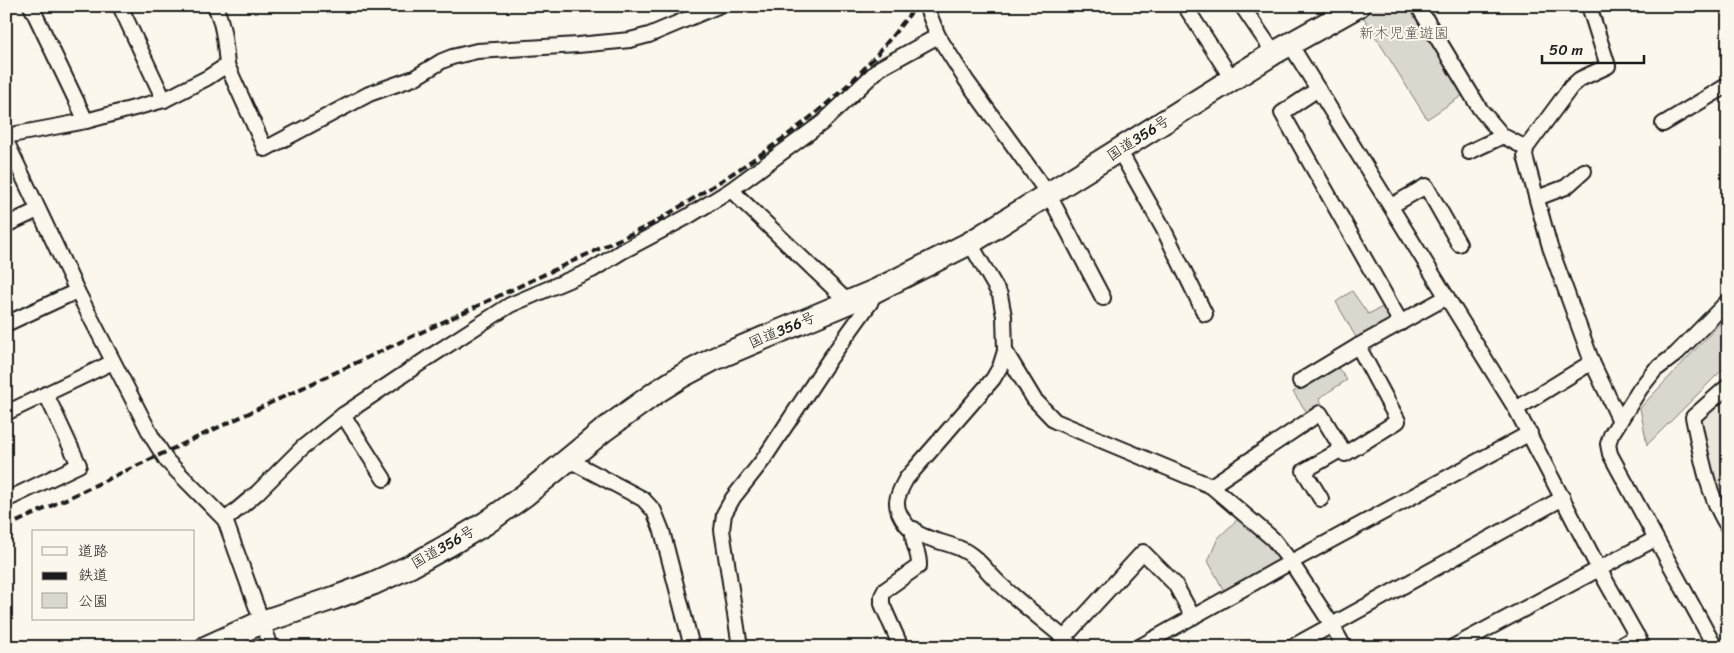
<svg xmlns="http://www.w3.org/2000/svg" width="1734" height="653" viewBox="0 0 1734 653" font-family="Sriracha,'Klee One',sans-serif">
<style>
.built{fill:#eae6dc}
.green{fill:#dad7ce;stroke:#7b7a75}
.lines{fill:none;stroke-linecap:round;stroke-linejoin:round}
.minor-casing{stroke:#1c1c1c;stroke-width:18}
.trunk-casing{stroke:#1c1c1c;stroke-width:26}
.minor{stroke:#fbf7ec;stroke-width:14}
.trunk{stroke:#fbf7ec;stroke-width:22}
.rail{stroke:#1c1c1c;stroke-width:4;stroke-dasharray:8 4;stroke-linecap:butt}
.labels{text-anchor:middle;stroke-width:4;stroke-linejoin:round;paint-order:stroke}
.park-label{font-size:15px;fill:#555451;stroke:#fbf7ec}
.street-label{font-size:15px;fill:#1c1c1c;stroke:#fbf7ec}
</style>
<rect width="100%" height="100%" fill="#fbf7ec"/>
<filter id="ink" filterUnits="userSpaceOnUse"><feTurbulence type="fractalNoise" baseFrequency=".02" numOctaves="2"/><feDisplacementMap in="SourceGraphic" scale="10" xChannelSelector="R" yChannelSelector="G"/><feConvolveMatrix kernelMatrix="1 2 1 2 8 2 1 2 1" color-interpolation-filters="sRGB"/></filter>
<g filter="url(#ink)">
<path class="built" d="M1728,393V513L1719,494L1704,448L1699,418Z"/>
<g class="green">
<path d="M1418,6L1469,91L1427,119L1357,7Z"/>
<path d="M1352,291L1368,314L1387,305L1396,320L1358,341L1336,302Z"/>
<path d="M1728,315V364L1647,445L1640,408Z"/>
<path d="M1336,365L1347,380L1319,398L1323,406L1308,414L1293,392Z"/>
<path d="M1241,516L1284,559L1224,591L1208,561L1218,538Z"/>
</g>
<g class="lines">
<defs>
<g id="minor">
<path d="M31,6L86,121"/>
<path d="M120,6L164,100L207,78L227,65C225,45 224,25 215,6"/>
<path d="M926,6L938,36L966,80L1049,195L1103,298"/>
<path d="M1185,6L1232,79"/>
<path d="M1242,6L1274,53"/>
<path d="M1418,6L1480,109L1503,136L1526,148"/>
<path d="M1589,6L1608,66L1580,79L1571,87L1526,148L1525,156L1550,247L1592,362L1620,421"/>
<path d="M1290,44L1516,409L1599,569L1643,647"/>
<path d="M227,65L265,149L369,94L414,78L442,61L452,57L477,51L578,45L630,40L649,35L718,6"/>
<path d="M1318,89L1282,113L1401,323"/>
<path d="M1663,124L1728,85"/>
<path d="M6,136L86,121L164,100"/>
<path d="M6,141L77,291L152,437L167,461L225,520L271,647"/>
<path d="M1119,150L1163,228L1205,314"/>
<path d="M1469,152L1503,136"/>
<path d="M731,190L822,123L880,68L938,36"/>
<path d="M1537,198L1566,187L1584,171"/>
<path d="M1391,206L1426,186L1459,244"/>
<path d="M6,225L38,210"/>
<path d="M970,243L1000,295L1004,316L1005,351L1000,367L993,379L906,479C896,497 892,506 906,524C918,539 944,541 961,549C977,556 987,572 1000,584C1020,603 1043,620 1064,638L1072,647"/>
<path d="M6,324L77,291"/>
<path d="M1005,351L1034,399L1055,421L1211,486L1320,413L1345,454L1398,421L1358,346"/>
<path d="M1300,381L1358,346L1447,297"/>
<path d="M1728,386L1693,417C1701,455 1707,494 1728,527"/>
<path d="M1516,409L1592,362"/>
<path d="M6,413L113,362"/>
<path d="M343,415L384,479"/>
<path d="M569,460L643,499L654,511L662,531L692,647"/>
<path d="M1211,486L1273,539L1291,562L1332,625L1344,647"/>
<path d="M1321,499L1304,471L1342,449"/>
<path d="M6,500L79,465L46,394"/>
<path d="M225,520L257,493L302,448L343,415L431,356L510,305L592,270L621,252L687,217L731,190L848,302"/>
<path d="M1064,638L1143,552L1175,584L1193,617"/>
<path d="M740,647L722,530L724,514L733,498L763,460L829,360L870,303L875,291"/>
<path d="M901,647L882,604V596L885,590L919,566C920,551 910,543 914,529"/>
<path d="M1139,647L1291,562L1530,433"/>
<path d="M1292,647L1563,498"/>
<path d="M1453,647L1655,539"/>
<path d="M1618,647L1637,636"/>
<path d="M1715,647L1610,454L1608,444L1611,435L1640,389L1655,370L1676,354L1728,301"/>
</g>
<path id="trunk" d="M207,647L262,622L334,598L374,583L411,566L447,546L486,523L525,495L604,430L658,391L682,376L714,359L875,291L970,243L1274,53L1358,6"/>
</defs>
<use href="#minor" class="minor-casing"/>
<use href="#trunk" class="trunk-casing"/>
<use href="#minor" class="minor"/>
<use href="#trunk" class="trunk"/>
<path class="rail" d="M6,527L652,224C725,179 799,134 860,73C880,52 898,29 916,6"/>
</g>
</g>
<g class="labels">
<g class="park-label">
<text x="1404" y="38">新木児童遊園</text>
</g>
<g class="street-label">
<text transform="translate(1138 138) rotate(-33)" y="5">国道356号</text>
<text transform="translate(782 330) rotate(-23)" y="5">国道356号</text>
<text transform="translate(443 547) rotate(-30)" y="5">国道356号</text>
</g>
</g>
<rect width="1734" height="653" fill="none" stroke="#fbf7ec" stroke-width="25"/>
<rect x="12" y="12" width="1709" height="628" fill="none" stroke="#1c1c1c" stroke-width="2" filter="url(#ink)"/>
<rect x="32" y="530" width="162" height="90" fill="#fbf7ec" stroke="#a29f99"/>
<rect x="42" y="547" width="25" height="8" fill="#fbf7ec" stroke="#a29f99"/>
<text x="78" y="556" font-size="15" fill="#1c1c1c">道路</text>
<rect x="42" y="572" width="25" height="8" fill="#1c1c1c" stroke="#a29f99"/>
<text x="78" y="580" font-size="15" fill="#1c1c1c">鉄道</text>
<rect x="42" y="593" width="25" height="15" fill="#dad7ce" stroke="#a29f99"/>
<text x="78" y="606" font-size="15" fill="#1c1c1c">公園</text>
<path d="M1542 55v8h102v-8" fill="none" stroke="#1c1c1c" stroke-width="2.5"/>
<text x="1549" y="55" font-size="15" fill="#1c1c1c" stroke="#fbf7ec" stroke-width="4" paint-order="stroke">50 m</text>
</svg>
